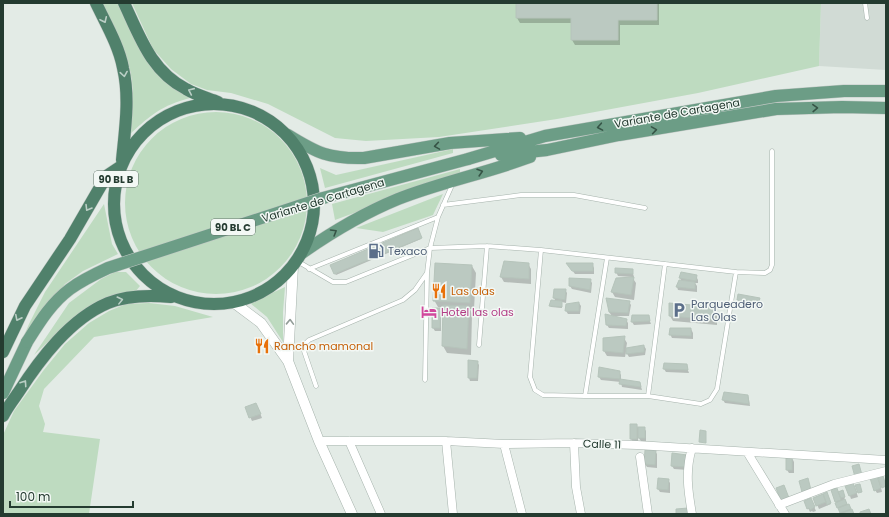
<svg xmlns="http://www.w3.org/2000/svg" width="889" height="517" font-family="Poppins,sans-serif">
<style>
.built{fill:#d1dbd5}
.green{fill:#bedbc0}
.shadow{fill:#0003}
.building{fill:#bbc9c1;stroke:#b6c4bb}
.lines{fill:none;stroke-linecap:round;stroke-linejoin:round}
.service-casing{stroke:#a6b3ac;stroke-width:5}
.minor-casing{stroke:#a6b3ac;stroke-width:9}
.tertiary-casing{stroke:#a6b3ac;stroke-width:11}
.primary-casing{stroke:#c2c8c5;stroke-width:13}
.trunk-casing{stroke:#c2c8c5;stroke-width:13}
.service{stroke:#fff;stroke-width:4}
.minor{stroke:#fff;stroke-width:8}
.tertiary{stroke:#fff;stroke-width:10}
.primary{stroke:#6c9d86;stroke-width:12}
.trunk{stroke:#50816b;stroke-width:12}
.primary-bridge-casing{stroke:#c2c8c5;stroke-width:13;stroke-linecap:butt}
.primary-bridge{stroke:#6c9d86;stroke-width:12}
.oneway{stroke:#bacec5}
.oneway2{stroke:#365446}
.oneway3{stroke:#929d98}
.labels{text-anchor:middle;stroke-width:3;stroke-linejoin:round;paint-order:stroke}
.shield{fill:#f3f8f5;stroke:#62746b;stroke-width:1}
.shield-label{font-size:10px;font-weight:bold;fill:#243b30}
.street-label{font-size:11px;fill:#243b30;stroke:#f3f8f5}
.service-label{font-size:11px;fill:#4e5e75;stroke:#f3f8f5;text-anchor:start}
.food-label{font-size:11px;fill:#c56008;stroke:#f3f8f5;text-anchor:start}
.hotel-label{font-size:11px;fill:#b23c85;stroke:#f3f8f5;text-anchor:start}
</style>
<rect width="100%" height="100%" fill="#e3ebe6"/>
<!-- built -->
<path class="built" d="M821,3h65v67l-67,-4z"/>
<!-- green -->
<path class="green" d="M102,3h18l38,71 15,14 17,10c-29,8 -38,16 -60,36 2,-17 4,-35 2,-53 -3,-27 -19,-53 -30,-78z
M132,3h689l-2,63 -121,27 -141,26 -118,18 -73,4 -31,-3 -67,-34 -37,-11 -24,-3 -16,-6 -20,-15 -18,-20z
M125 203a91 91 0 1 1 182 0a91 91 0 1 1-182 0Z
M453,149v4l-128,35 -5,-20 16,7z
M460,169v5l-125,46 -3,-16z
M443,194l-10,21 -50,17 -27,-4z
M104,204l8,40 6,10 -35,17 -18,13 -10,15 -50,80 24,-55 16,-32z
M115,272h11l14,14 -5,6 -33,7 -30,20 -38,36 35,-52 32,-24z
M285,287l-2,25v30l-16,-25 -17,-14z
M149,303l26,3 38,11 -119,20 -50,52 -5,17 6,18 -2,8 57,7 -11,75h-86v-79l11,-24 29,-40 22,-27 24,-21 20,-12 17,-7z"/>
<!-- shadow -->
<path class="shadow" d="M517,3h142v22h-39v20h-45l-3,-5v-17h-52l-3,-5z
M417,230l4,9 -85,36 -1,-1z
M528,264l3,5v15l-27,-2 -3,-5z
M592,264l2,4v6h-19l-6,-8z
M472,266l4,7 -2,36h-4l2,5 -1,41 -24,-2 -4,-7 1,-38 -6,-1 -4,-7z
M632,270l2,7h-2l4,6 -2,17 -19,-3 -3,-5 4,-13 16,-1v-1l-14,-1 -2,-4z
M696,276l2,4v3h-3l2,3v6l-19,-2 -1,-3 5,-5 -2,-4z
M590,280l2,3 -1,10 -19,-4 -2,-3z
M554,290h11l2,3 -1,10 -4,-1v6l-11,-1 -1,-1 6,-4 -2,-4z
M759,299l2,3 -1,6 -20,-5 -2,-3z
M629,302l2,3 -2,11h-17l-3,-4z
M579,303l2,3 -1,8h-12l-2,-3z
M714,308l3,5v12l-44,-4 -3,-5z
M433,309h6l2,3v19h-6l-2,-3z
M633,316h15l3,8 -17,1 -2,-3z
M626,320l2,3v6l-19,-1 -2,-3z
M691,329l2,4v6l-21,-1 -2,-4z
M624,338l3,5 -1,6 18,-3 2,3 -1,6 -16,2 -3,-5 -1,5 -18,-1 -3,-5z
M477,362l2,3 -1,16h-8l-1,-3z
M686,365l3,8 -23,-1 -2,-3z
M619,372l2,3v5l19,3 2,7 -20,-3 -1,-5 -20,-2 -2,-3z
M748,396l1,4 1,6 -25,-3 -2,-3z
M246,408h12l4,10 -10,3z
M637,425l1,3h6l2,3v10h-5l-3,-4v5h-5l-2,-3z
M655,451l2,3v14l-10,-1 -2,-3z
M687,456l1,14 -14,-1 -2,-3z
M792,458l2,4v11h-5l-2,-3z
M877,477l3,6 2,9 -5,1 -2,-3z
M668,480l2,3v10l-10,-1 -2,-3z
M855,488l3,9 -7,2 -1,-3z
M842,491l3,7 -1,1 9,15h-12v-1l-5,-12 2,-8z
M826,493l5,11 -12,5 -5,-11z
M812,502l4,9 -3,1 -1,-1 -2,1 -2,-4z"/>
<!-- building -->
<path class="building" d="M516,3h141v17h-39v20h-47v-22h-55z
M418,228l4,10 -88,36 -4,-9z
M504,261l25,2v16l-29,-2z
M435,263l37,2 -2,38 -37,-2z
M566,263h27v8h-21z
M615,268l18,1v5l-18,-1z
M681,272l16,3 -1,6 -17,-3z
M634,277l-3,18 -20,-3 5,-14z
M569,278l22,1 -1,11 -21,-4z
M679,280l16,2v7l-19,-2z
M554,289h12l-1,11 -12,-2z
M738,294l22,4 -2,7 -21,-5z
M606,298l24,3 -2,12 -19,-1z
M551,300l11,1v6l-13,-1z
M579,302v9h-14l1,-7z
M669,303l45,4 1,13 -46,-4z
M443,305l26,1 -2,43 -25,-3z
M432,308h8v20h-8z
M605,314l22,5 -1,7 -20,-1z
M632,315h17l1,6 -19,1z
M670,328h21v8l-22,-1z
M625,336l-2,17 -20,-2v-13z
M644,345v7l-18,2v-6z
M468,360l10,1 -1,17h-9z
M664,363l23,1 1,6 -25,-1z
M599,367l21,4v8l-22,-2z
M620,379l20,3 1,5 -22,-3z
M724,392l24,3 1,9 -27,-4z
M256,403l5,11 -12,4 -4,-11z
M630,424h7v15h-7z
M638,427h7v11h-7z
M700,430l6,1v12l-7,-1z
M645,450h11l-1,15 -11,-1z
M672,453l15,2 -1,12 -15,-1z
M786,457h6v13h-6z
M859,464l3,11 -7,2 -3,-11z
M877,476l4,12 -7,3 -4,-13z
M883,476l3,10 -4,2 -4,-11z
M658,478l11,1 -1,11 -11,-1z
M808,478l3,12 -9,2 -3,-11z
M853,483l4,10 -8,3 -4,-10z
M860,484l2,8 -4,1 -3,-8z
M784,485l5,13 -8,3 -5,-13z
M837,488l4,12 -6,2 -4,-12z
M843,490l2,7 -4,1 -3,-6z
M827,492l4,11 -4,2 -4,-11z
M823,494l3,8 -10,4 -3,-8z
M811,498l4,9 -5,3 -1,-2 -2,1 -3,-8z
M845,499l2,5 -10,4 -2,-5z
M849,504l2,5 -11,4 -2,-5z
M688,508l1,6h-13v-5z
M852,509l2,5h-13z
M869,509l2,5h-11v-2z"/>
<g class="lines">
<defs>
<path id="service" d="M865,3l2,15
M443,205l78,-10h53l71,13
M541,250l-11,127 5,13 8,5 42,1 22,-138
M297,261l36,21h13l84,-34 57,-2 54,4 195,22 29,1 5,-3 2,-5v-114
M309,269l129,-52
M479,345l8,-99
M425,380l2,-107
M316,386l-12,-35 1,-7 4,-4 94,-40 12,-10 12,-17 3,-25 8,-31 15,-34
M585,396h63l53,8 9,-4 7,-11 19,-117
M648,396l17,-132"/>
<path id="minor" d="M319,441h127l58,3 70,-1 63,2 249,15
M349,441l32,73
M446,441l7,73
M574,443l2,44 5,27
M504,444l18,70
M692,448c-7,23 -4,43 0,66
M747,452l38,62
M640,457l8,57
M779,505l55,-21 52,-13"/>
<path id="tertiary" d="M233,302l28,21 27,38 31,80 33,73
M288,361l5,-95"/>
<path id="primary" d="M288,135c29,18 41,24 76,23l86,-15 70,-5
M501,155l46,-5 72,-15 157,-26 66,-2 44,1
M468,159l77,-23 231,-40 68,-5h42
M302,253c30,-21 62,-40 96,-54 43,-17 89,-26 132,-42
M3,393l24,-51"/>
<path id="trunk" d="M96,3c10,21 23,43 27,65 7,30 2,61 -1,92
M124,3c16,34 27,68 62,86 10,6 22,9 32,13
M114 204a100 100 0 1 1 200 0a100 100 0 1 1-200 0Z
M3,352l22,-46 45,-67 33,-57 5,-7 12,-8
M3,416c4,-8 10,-16 15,-23 22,-34 52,-74 90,-90 20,-8 42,-8 63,-6"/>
</defs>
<!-- service casing -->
<use href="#service" class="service-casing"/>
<!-- minor casing -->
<use href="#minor" class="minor-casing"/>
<!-- tertiary casing -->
<use href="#tertiary" class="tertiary-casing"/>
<!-- primary casing -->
<use href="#primary" class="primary-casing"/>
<!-- trunk casing -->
<use href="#trunk" class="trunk-casing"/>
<!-- service -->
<use href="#service" class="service"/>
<!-- minor -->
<use href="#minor" class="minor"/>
<!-- tertiary -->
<use href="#tertiary" class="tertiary"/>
<!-- primary -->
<use href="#primary" class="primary"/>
<!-- trunk -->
<use href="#trunk" class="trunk"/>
<defs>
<path id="primary-bridge" d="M27,342c12,-19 24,-39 43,-53 12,-9 25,-15 38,-21l215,-70 145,-39"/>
</defs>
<!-- primary-bridge casing -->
<use href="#primary-bridge" class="primary-bridge-casing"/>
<!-- primary-bridge -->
<use href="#primary-bridge" class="primary-bridge"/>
</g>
<!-- one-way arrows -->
<defs><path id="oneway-chevron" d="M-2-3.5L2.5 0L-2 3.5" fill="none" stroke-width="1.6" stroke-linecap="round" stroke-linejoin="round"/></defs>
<g class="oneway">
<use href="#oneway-chevron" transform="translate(104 20) rotate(65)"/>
<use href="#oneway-chevron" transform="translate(124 74) rotate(81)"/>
<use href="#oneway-chevron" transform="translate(191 91) rotate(-156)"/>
<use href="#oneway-chevron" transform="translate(88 208) rotate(121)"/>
<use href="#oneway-chevron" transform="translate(120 300) rotate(-14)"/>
<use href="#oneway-chevron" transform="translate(18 318) rotate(117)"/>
<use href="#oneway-chevron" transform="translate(24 383) rotate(-56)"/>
</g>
<g class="oneway2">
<use href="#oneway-chevron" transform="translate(815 108) rotate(-2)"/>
<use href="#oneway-chevron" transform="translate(600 127) rotate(170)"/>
<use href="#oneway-chevron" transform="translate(654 130) rotate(-9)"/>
<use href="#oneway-chevron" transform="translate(437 146) rotate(171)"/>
<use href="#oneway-chevron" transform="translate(480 172) rotate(-17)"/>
<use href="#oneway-chevron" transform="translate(334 232) rotate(-31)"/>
</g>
<use class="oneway3" href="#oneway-chevron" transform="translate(290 322) rotate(-88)"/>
<!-- icons -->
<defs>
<symbol id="fuel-bare" viewBox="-9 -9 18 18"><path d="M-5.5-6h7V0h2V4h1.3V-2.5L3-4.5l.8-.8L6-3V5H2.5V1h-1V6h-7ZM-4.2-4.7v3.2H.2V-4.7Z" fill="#5c6f8a" stroke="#f3f8f5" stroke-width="2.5" paint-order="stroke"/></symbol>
<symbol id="restaurant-bare" viewBox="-9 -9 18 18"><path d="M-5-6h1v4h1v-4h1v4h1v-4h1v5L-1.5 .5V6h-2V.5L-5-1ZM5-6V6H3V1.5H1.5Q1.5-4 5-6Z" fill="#e8710a" stroke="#f3f8f5" stroke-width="2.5" paint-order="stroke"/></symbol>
<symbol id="parking-bare" viewBox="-9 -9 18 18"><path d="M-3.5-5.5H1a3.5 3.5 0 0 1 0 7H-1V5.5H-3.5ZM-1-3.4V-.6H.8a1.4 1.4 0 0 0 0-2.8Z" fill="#5c6f8a" stroke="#f3f8f5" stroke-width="2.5" paint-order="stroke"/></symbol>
<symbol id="hotel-bare" viewBox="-9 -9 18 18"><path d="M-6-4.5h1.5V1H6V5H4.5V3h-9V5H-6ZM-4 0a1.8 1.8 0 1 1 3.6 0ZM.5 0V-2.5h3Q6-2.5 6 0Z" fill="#d1479c" stroke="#f3f8f5" stroke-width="2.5" paint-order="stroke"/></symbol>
</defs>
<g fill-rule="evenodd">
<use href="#fuel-bare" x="365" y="240" width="22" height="22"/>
<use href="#restaurant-bare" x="428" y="280" width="22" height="22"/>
<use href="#parking-bare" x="668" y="299" width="22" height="22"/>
<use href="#hotel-bare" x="418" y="301" width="22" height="22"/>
<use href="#restaurant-bare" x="251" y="335" width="22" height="22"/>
</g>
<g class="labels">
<!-- shield labels -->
<g class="shield">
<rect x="94" y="171" width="44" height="16" rx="3"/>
<rect x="211" y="219" width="44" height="16" rx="3"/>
</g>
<g class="shield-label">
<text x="116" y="183">90 BL B</text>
<text x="233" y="231">90 BL C</text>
</g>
<!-- street labels -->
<g class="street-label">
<text transform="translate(677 113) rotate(-10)" y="4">Variante de Cartagena</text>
<text transform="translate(323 200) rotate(-17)" y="4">Variante de Cartagena</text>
<text transform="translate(602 444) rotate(2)" y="4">Calle 11</text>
</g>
<!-- service labels -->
<g class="service-label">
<text x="388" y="255">Texaco</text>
<text x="691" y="308">Parqueadero<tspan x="691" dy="13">Las Olas</tspan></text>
</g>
<!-- food labels -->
<g class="food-label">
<text x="451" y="295">Las olas</text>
<text x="274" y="350">Rancho mamonal</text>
</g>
<!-- hotel labels -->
<g class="hotel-label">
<text x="441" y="316">Hotel las olas</text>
</g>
</g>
<!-- border -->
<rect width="889" height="517" fill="none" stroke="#243b30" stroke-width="8"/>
<!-- scale -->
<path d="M10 501v6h123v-6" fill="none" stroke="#243b30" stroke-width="2"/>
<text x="16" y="501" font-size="12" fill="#243b30" stroke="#f3f8f5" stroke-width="3" paint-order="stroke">100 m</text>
</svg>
